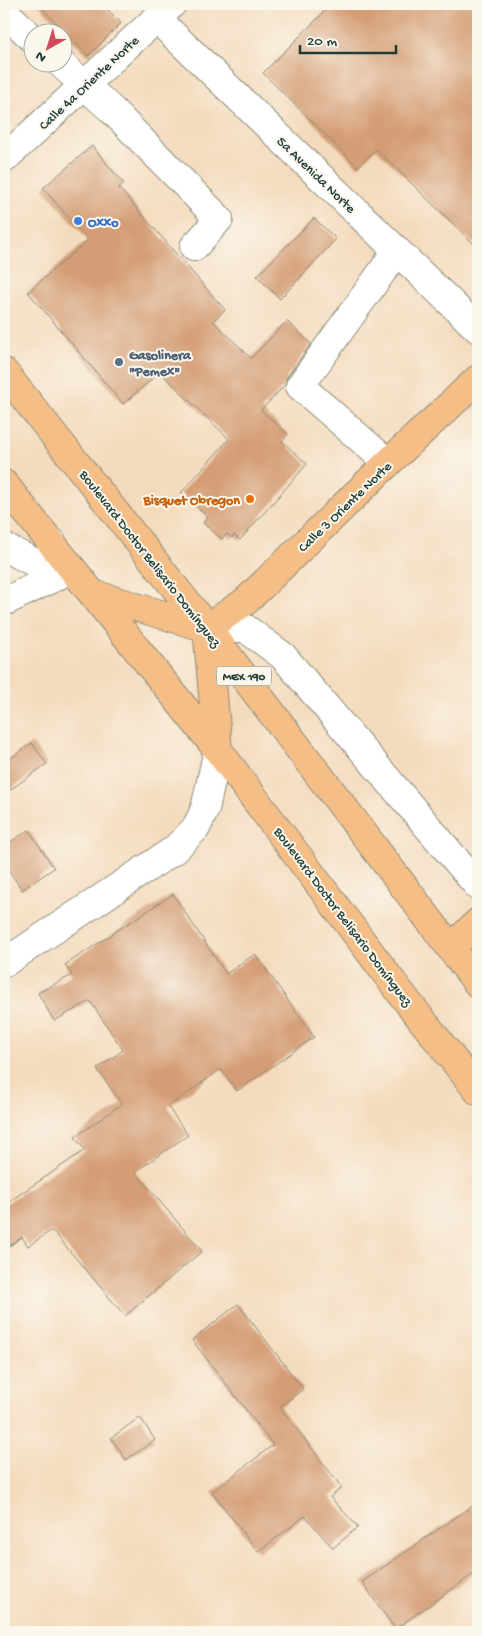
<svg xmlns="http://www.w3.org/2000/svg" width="482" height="1636" font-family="'Gochi Hand',sans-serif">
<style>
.building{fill:#d49d74}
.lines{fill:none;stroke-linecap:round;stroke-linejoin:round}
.minor-casing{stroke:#8a8c79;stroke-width:30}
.major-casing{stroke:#8a8c79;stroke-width:30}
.minor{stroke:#fff;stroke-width:28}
.major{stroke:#f6be87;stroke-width:28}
.shop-dot{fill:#3f7fe0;stroke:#fbf7ec;stroke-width:2}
.service-dot{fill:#5c6f8a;stroke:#fbf7ec;stroke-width:2}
.food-dot{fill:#e8710a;stroke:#fbf7ec;stroke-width:2}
.labels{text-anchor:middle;stroke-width:4;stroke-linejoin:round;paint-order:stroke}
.shield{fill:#fbf7ec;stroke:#61756b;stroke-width:1}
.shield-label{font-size:12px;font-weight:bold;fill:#1f3d34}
.street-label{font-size:14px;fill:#1f3d34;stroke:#fbf7ec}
.shop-label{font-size:14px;font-weight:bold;fill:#366cbe;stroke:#fbf7ec;text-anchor:start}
.service-label{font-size:14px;font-weight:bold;fill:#4e5e75;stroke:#fbf7ec;text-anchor:start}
.food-label{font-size:14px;font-weight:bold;fill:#c56008;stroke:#fbf7ec;text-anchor:end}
</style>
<rect width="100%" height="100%" fill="#fbf7ec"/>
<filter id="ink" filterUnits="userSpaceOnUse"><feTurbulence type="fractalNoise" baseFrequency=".02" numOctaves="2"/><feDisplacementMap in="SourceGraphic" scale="10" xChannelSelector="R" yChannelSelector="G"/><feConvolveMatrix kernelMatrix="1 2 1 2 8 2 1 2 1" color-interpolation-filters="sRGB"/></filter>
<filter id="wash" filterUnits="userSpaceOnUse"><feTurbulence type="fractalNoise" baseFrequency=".0096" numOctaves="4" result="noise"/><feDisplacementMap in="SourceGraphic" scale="20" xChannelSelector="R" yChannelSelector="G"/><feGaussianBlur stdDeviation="1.12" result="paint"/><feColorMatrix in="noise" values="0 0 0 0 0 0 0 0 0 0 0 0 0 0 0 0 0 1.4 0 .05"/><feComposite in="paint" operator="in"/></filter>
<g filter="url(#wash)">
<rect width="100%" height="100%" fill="#f4dbbe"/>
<g id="blocks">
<!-- building -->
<path class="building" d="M38,4h64l19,19 -33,33z
M332,4h146v244l-102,-99 -18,18 -95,-94z
M92,146l32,38 -5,4 106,122 -12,11 38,37 36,-37 24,23 -24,33 -2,8 -24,25 27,24 -6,7 25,23 -67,76 -6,-5 -2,3 -5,-4 -5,5 -19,-16 5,-6 -27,-24 48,-54 -69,-67 -37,32 -95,-112 60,-52 -45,-52z
M314,218l22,21 -56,60 -23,-23z
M32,743l15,21 -43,30v-31z
M29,830l25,38 -32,22 -18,-27v-17z
M173,894l53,80 29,-20 59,83 -77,54 -16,-22 -53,38 20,28 -53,37 67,79 -77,65 -73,-86 -24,16 -6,-9 -18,13v-45l81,-55 -10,-13 47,-33 -25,-35 26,-19 -33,-49 -36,20 -16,-28 34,-18 -7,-10z
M238,1304l65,85 -23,18 62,81 -12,9 28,30 -25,21 -28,-32 -47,36 -46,-60 61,-47 -81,-105z
M140,1417l15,23 -29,20 -15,-22z
M478,1502v69l-83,58 -33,-47z"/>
</g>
</g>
<g filter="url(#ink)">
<use href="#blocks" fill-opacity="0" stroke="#8a8c79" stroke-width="1"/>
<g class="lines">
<defs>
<path id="minor" d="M4,11l28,27
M157,19l321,310
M59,62l53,48 107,109 -25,28
M4,159l168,-155
M388,463l-88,-77 97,-135
M4,547l55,28
M4,602l55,-27 -7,-33
M207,628h38l38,28 195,230
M4,963l170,-113 22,-22 9,-19 13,-59"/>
<path id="major" d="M4,372l203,256 271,356
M4,484l214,266 185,246 75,95
M93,594l114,34
M207,628l39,-27 142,-138 90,-84
M207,628l11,122
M451,948l27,-26"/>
</defs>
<!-- minor casing -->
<use href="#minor" class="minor-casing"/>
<!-- major casing -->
<use href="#major" class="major-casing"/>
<!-- minor -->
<use href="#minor" class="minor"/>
<!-- major -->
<use href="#major" class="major"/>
</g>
</g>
<!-- markers -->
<circle class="shop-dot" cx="78" cy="221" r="5"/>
<circle class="service-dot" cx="119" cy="362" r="5"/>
<circle class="food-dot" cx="250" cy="499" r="5"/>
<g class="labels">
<!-- shield labels -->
<rect class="shield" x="216.5" y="666.5" width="55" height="19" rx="4"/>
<g class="shield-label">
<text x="244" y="680">MEX 190</text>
</g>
<!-- street labels -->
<g class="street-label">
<text transform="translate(88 82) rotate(-43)" y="5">Calle 4a Oriente Norte</text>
<text transform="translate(317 174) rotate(44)" y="5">5a Avenida Norte</text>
<text transform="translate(344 506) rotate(-44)" y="5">Calle 3 Oriente Norte</text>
<text transform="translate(151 558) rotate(52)" y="5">Boulevard Doctor Belisario Domínguez</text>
<text transform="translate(344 916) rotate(53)" y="5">Boulevard Doctor Belisario Domínguez</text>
</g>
<!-- shop labels -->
<g class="shop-label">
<text x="88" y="226">Oxxo</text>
</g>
<!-- service labels -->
<g class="service-label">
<text x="129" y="359">Gasolinera<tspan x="129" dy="16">"Pemex"</tspan></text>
</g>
<!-- food labels -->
<g class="food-label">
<text x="240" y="504">Bisquet Obregon</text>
</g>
</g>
<!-- margin -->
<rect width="482" height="1636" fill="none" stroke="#fbf7ec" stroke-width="20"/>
<!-- north arrow -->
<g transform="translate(48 48) rotate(219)"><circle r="24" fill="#fbf7ec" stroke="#a3ada2"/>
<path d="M0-4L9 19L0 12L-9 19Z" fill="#d1495b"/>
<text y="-8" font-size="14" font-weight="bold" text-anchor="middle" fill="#1f3d34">N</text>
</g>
<!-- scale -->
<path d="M300 45v8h96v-8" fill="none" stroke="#1f3d34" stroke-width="2.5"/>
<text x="307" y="45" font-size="15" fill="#1f3d34" stroke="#fbf7ec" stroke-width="4" paint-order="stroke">20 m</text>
</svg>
